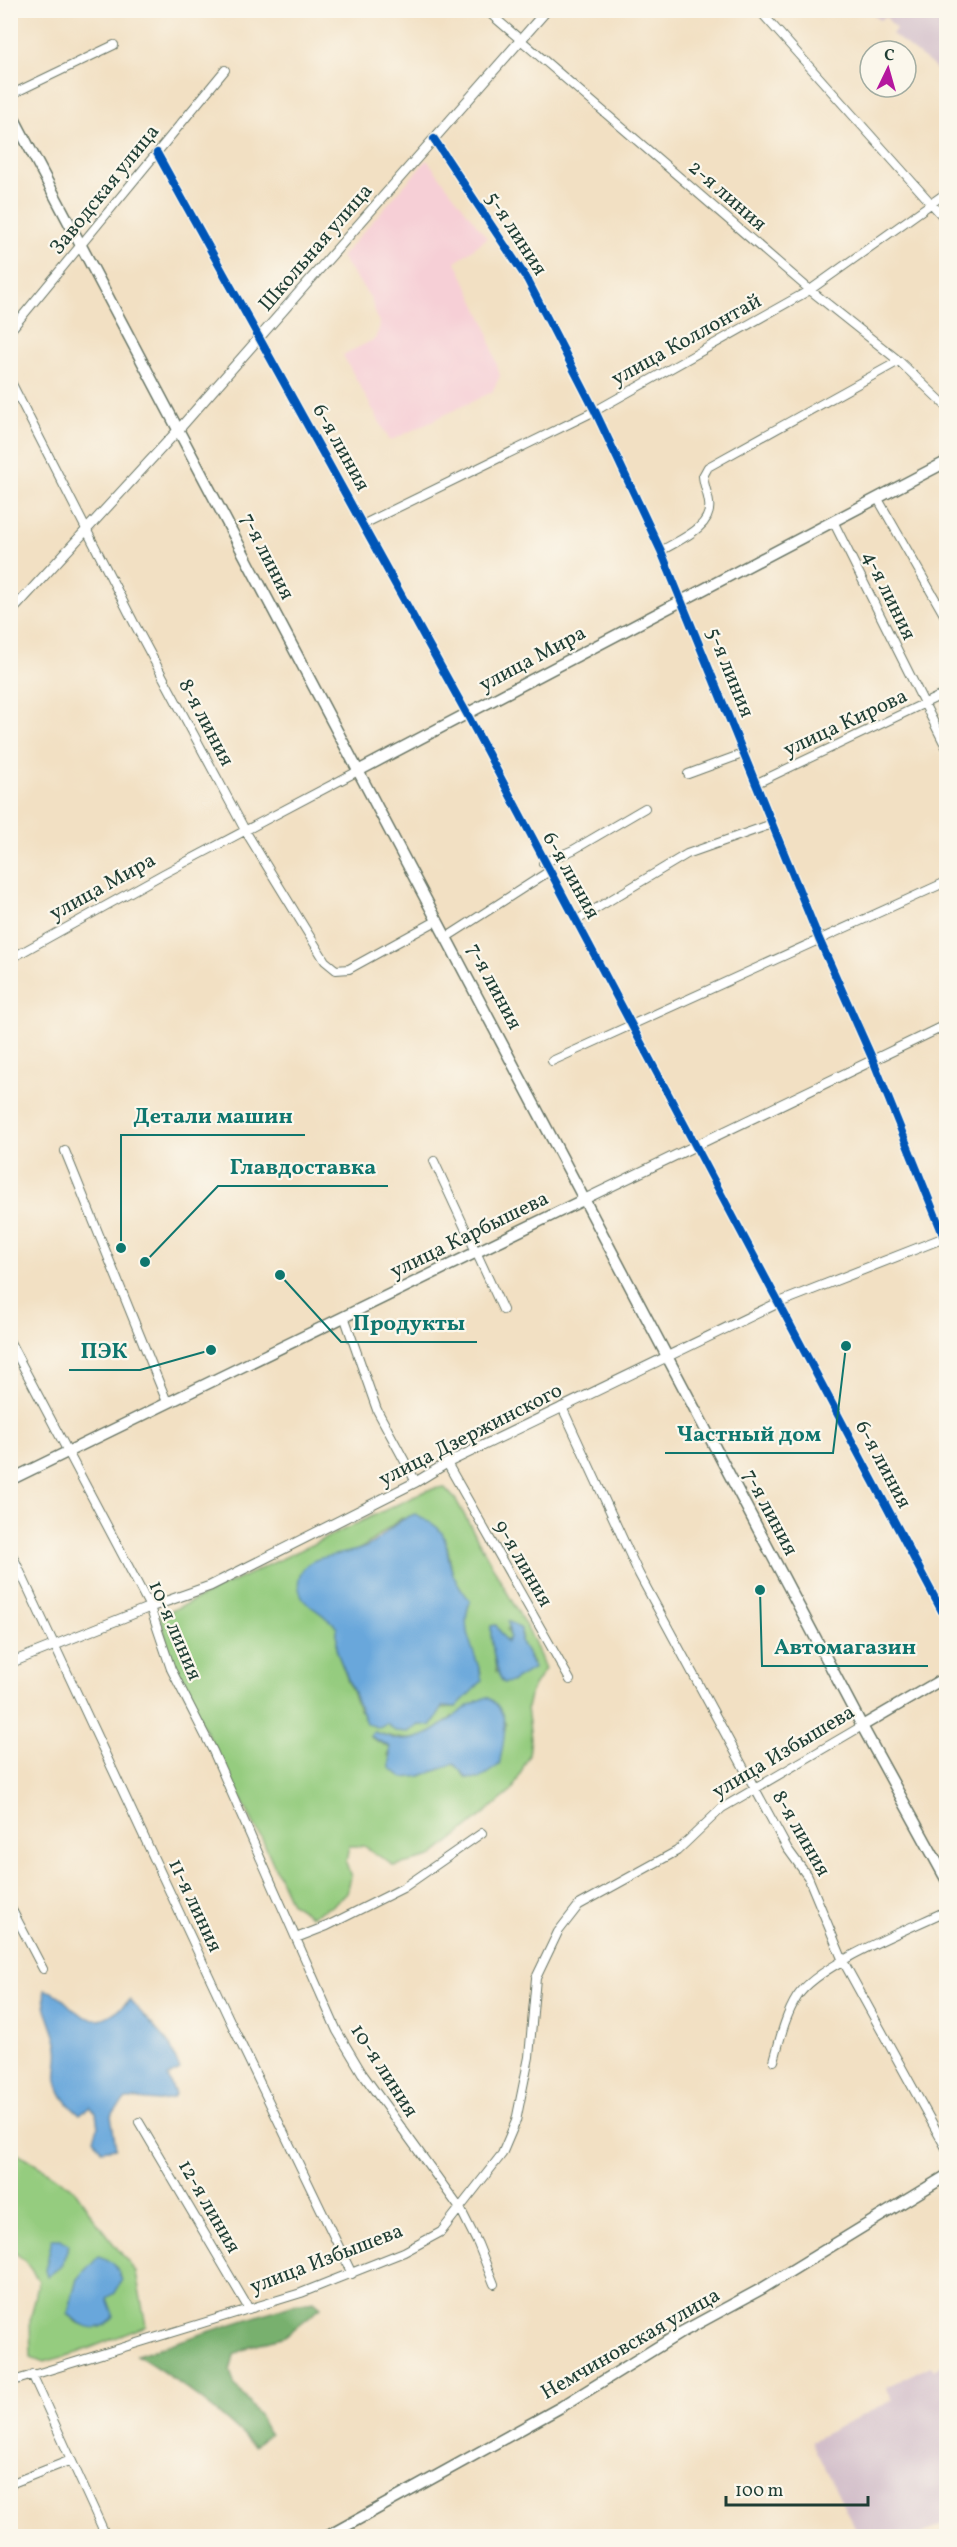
<svg xmlns="http://www.w3.org/2000/svg" width="957" height="2547" font-family="Vollkorn,serif">
<style>
.built{fill:#f6cfd6}
.industrial{fill:#d1bdc9}
.green{fill:#95cc7f;stroke:#5a845a;stroke-width:1.5;fill-rule:evenodd}
.forest{fill:#78b06e;stroke:#4c7651;stroke-width:1.5}
.water{fill:#69a7db;stroke:#447288;stroke-width:1.5}
.lines{fill:none;stroke-linecap:round;stroke-linejoin:round}
.minor-casing{stroke:#697666;stroke-width:10}
.tertiary-casing{stroke:#697666;stroke-width:11}
.secondary-casing{stroke:#697666;stroke-width:13}
.minor{stroke:#fff;stroke-width:8}
.tertiary{stroke:#fff;stroke-width:9}
.secondary{stroke:#fff;stroke-width:10}
.cycleway-casing{stroke:#fbf7ec;stroke-width:11}
.cycleway{stroke:#0057b8;stroke-width:8}
.labels{text-anchor:middle;stroke-width:4.5;stroke-linejoin:round;paint-order:stroke}
.street-label{font-size:21px;fill:#1f3d34;stroke:#fbf7ec}
.leader{fill:none;stroke:#0f766e;stroke-width:2}
.callout-dot{fill:#0f766e;stroke:#fbf7ec;stroke-width:2}
.callout-label{font-size:22px;text-anchor:middle;font-weight:bold;fill:#0f766e;stroke:#fbf7ec;stroke-width:4.5;stroke-linejoin:round;paint-order:stroke}
</style>
<rect width="100%" height="100%" fill="#fbf7ec"/>
<filter id="ink" filterUnits="userSpaceOnUse"><feTurbulence type="fractalNoise" baseFrequency=".0167" numOctaves="2"/><feDisplacementMap in="SourceGraphic" scale="12" xChannelSelector="R" yChannelSelector="G"/><feConvolveMatrix kernelMatrix="1 2 1 2 8 2 1 2 1" color-interpolation-filters="sRGB"/></filter>
<filter id="wash" filterUnits="userSpaceOnUse"><feTurbulence type="fractalNoise" baseFrequency=".008" numOctaves="4" result="noise"/><feDisplacementMap in="SourceGraphic" scale="24" xChannelSelector="R" yChannelSelector="G"/><feGaussianBlur stdDeviation="1.35" result="paint"/><feColorMatrix in="noise" values="0 0 0 0 0 0 0 0 0 0 0 0 0 0 0 0 0 1.4 0 .05"/><feComposite in="paint" operator="in"/></filter>
<g filter="url(#wash)">
<rect width="100%" height="100%" fill="#f2e0c3"/>
<!-- built -->
<path class="built" d="M427,160l60,78 -31,24 29,61 15,53 -8,16 -102,49 -47,-86 32,-16 5,-13 -10,-29 -29,-40z"/>
<!-- industrial -->
<path class="industrial" d="M870,11h76v70l-15,-17 -39,-30 4,-5 -10,-12 -7,3z
M946,2363v159l-27,14h-60l-48,-95 82,-41 -7,-13 45,-22 3,4z"/>
<!-- green -->
<path class="green" d="M444,1487l12,13 78,141 11,28 -14,22 -4,17 4,30 -2,17 -17,36 -81,66 -37,9 -30,-20h-15l-3,16 5,15 -4,15 -13,13 -23,11 -20,-13 -27,-60 -92,-176 -12,-51 268,-126zM402,1518l45,27 6,31 17,26c-10,25 0,48 11,71l-25,34c-21,-1 -21,12 -37,17 -21,7 -43,-5 -60,-14l-22,-58v-25l-6,-7 1,-63c34,-4 44,-22 70,-39zM496,1625l11,18 3,-6 -3,-8 15,5 -1,8 12,21 -37,9c-1,-13 -6,-36 -5,-46zM453,1716l53,7 -7,42 -32,13 -13,-14 -33,12 -33,-20 2,-8 -20,-11 4,-5c38,11 49,11 79,-16z
M10,2148l64,41 24,35 38,48 10,54 -69,27 -33,9 -13,-5 -1,-36 9,-40 -14,-20 -14,-12zM77,2279l30,19 2,10 -23,18 -10,-4 -8,-9z"/>
<!-- forest -->
<path class="forest" d="M314,2301l7,6 -36,29 -35,10 -16,9 -4,16 5,14 24,30 10,19 -15,12c-32,-33 -78,-67 -117,-91l157,-51z"/>
<!-- water -->
<path class="water" d="M415,1514c40,19 26,25 38,60 3,10 12,18 17,28 -12,31 8,50 12,79l-26,26 -12,-1 -13,20 -12,-1 -11,7 -13,-1 -8,-7 -8,4 -13,-5 -29,-71v-25c-11,-14 -35,-20 -38,-39 -2,-9 2,-19 9,-24 14,-10 41,-9 58,-17 19,-9 25,-25 49,-33z
M508,1621l13,8v13l13,26 -23,14 -7,1c-8,-6 -14,-47 -13,-57l5,-1 11,17 3,-5z
M487,1697c26,15 17,43 12,68l-20,14 -12,-1 -13,-14 -33,12 -17,2 -14,-10v-21l-20,-11 4,-4c9,2 22,9 31,8 34,-2 52,-33 82,-43z
M45,1990c14,3 17,9 27,18 24,21 38,9 58,-8l40,45 10,25 -12,7 7,17 -2,4c-17,7 -30,-1 -47,1l-15,16 5,33 -15,2 -7,-12 4,-10 -2,-16 -6,-5 -10,8c-11,-9 -20,-19 -23,-34 -2,-10 3,-22 1,-33 -2,-18 -17,-40 -13,-58z
M52,2239h9l8,6 -8,21 -14,11 -2,-7z
M98,2256c15,4 20,11 24,25l-7,12 -8,5 7,19c-13,18 -33,11 -46,-4l9,-34z"/>
</g>
<g filter="url(#ink)">
<g class="lines">
<defs>
<path id="minor" d="M486,10l324,280 89,71 47,45
M759,10l187,210
M10,95l104,-50
M434,139l93,140 68,132 66,140 158,388 54,121 73,182
M157,153l310,561 479,905
M10,331l215,-261
M10,380l124,243 112,209 79,129 11,9 13,-1 89,-49
M878,499l68,119
M834,523l112,224
M364,524l231,-113 215,-121 136,-97
M661,551c17,-11 52,-23 48,-48 -1,-9 -5,-17 -6,-27l5,-9 191,-106
M688,774l57,-21
M757,783l189,-90
M543,863l30,-13 72,-42
M577,920l110,-66 85,-30
M447,937l101,-65
M10,959l153,-85 195,-103
M552,1061l394,-179
M65,1151l102,251
M434,1161l69,149
M344,1316l33,94 39,72
M10,1342l140,265 21,62 42,82 124,280 25,42 99,137 17,34 16,40
M562,1407l77,167 148,274 21,29 35,84 103,187
M447,1463l123,217
M10,1550l221,473 121,251
M10,1906l33,63
M296,1938l31,-12 76,-38 79,-55
M774,2061c6,-22 11,-45 23,-64 21,-33 112,-68 149,-86
M139,2122l110,187
M32,2374l74,162
M10,2382l291,-89 103,-41 37,-20 61,-78 14,-33 13,-64 7,-79 22,-46 21,-27 98,-54 45,-43 140,-82
M10,2484l61,-24"/>
<path id="tertiary" d="M10,613l170,-185 367,-418
M585,1199l361,-174
M10,1663l140,-56 60,-21 206,-104 31,-19 331,-160 168,-66"/>
<path id="secondary" d="M10,111l852,1615 84,153
M358,771l588,-309
M10,1480l575,-281
M862,1726l84,-49
M328,2536l233,-129 121,-75 81,-44 183,-112"/>
</defs>
<!-- minor casing -->
<use href="#minor" class="minor-casing"/>
<!-- tertiary casing -->
<use href="#tertiary" class="tertiary-casing"/>
<!-- secondary casing -->
<use href="#secondary" class="secondary-casing"/>
<!-- minor -->
<use href="#minor" class="minor"/>
<!-- tertiary -->
<use href="#tertiary" class="tertiary"/>
<!-- secondary -->
<use href="#secondary" class="secondary"/>
<defs>
<path id="cycleway" d="M434,139l93,140 68,132 66,140 158,388 54,121 73,182
M157,153l310,561 479,905"/>
</defs>
<!-- cycleway casing -->
<use href="#cycleway" class="cycleway-casing"/>
<!-- cycleway -->
<use href="#cycleway" class="cycleway"/>
</g>
</g>
<g class="labels">
<!-- street labels -->
<g class="street-label">
<text transform="translate(104 189) rotate(-51)" y="7">Заводская улица</text>
<text transform="translate(728 195) rotate(41)" y="7">2-я линия</text>
<text transform="translate(517 233) rotate(57)" y="7">5-я линия</text>
<text transform="translate(315 247) rotate(-49)" y="7">Школьная улица</text>
<text transform="translate(686 339) rotate(-29)" y="7">улица Коллонтай</text>
<text transform="translate(342 447) rotate(61)" y="7">6-я линия</text>
<text transform="translate(268 556) rotate(63)" y="7">7-я линия</text>
<text transform="translate(890 595) rotate(64)" y="7">4-я линия</text>
<text transform="translate(532 658) rotate(-28)" y="7">улица Мира</text>
<text transform="translate(731 672) rotate(68)" y="7">5-я линия</text>
<text transform="translate(207 722) rotate(62)" y="7">8-я линия</text>
<text transform="translate(845 722) rotate(-25)" y="7">улица Кирова</text>
<text transform="translate(572 875) rotate(61)" y="7">6-я линия</text>
<text transform="translate(102 886) rotate(-29)" y="7">улица Мира</text>
<text transform="translate(495 986) rotate(62)" y="7">7-я линия</text>
<text transform="translate(469 1234) rotate(-26)" y="7">улица Карбышева</text>
<text transform="translate(470 1434) rotate(-27)" y="7">улица Дзержинского</text>
<text transform="translate(884 1464) rotate(62)" y="7">6-я линия</text>
<text transform="translate(771 1512) rotate(62)" y="7">7-я линия</text>
<text transform="translate(524 1563) rotate(60)" y="7">9-я линия</text>
<text transform="translate(176 1630) rotate(67)" y="7">10-я линия</text>
<text transform="translate(783 1751) rotate(-31)" y="7">улица Избышева</text>
<text transform="translate(802 1833) rotate(60)" y="7">8-я линия</text>
<text transform="translate(196 1905) rotate(65)" y="7">11-я линия</text>
<text transform="translate(385 2070) rotate(57)" y="7">10-я линия</text>
<text transform="translate(210 2206) rotate(60)" y="7">12-я линия</text>
<text transform="translate(326 2258) rotate(-21)" y="7">улица Избышева</text>
<text transform="translate(630 2343) rotate(-30)" y="7">Немчиновская улица</text>
</g>
</g>
<!-- callouts -->
<path class="leader" d="M121 1248L121 1135H305M145 1262L218 1186H388M280 1275L341 1342H477M211 1350L140 1370H69M846 1346L833 1453H665M760 1590L762 1666H928"/>
<g class="callout-dot">
<circle cx="121" cy="1248" r="6"/>
<circle cx="145" cy="1262" r="6"/>
<circle cx="280" cy="1275" r="6"/>
<circle cx="211" cy="1350" r="6"/>
<circle cx="846" cy="1346" r="6"/>
<circle cx="760" cy="1590" r="6"/>
</g>
<g class="callout-label">
<text x="213" y="1123">Детали машин</text>
<text x="303" y="1174">Главдоставка</text>
<text x="409" y="1330">Продукты</text>
<text x="104" y="1358">ПЭК</text>
<text x="749" y="1441">Частный дом</text>
<text x="845" y="1654">Автомагазин</text>
</g>
<!-- margin -->
<rect width="957" height="2547" fill="none" stroke="#fbf7ec" stroke-width="36"/>
<!-- north arrow -->
<g transform="translate(888 69) rotate(5)"><circle r="28" fill="#fbf7ec" stroke="#a3ada2" stroke-width="1.5"/>
<path d="M0-4.5L10 22L0 15L-10 22Z" fill="#b5179e"/>
<text y="-9" font-size="16" font-weight="bold" text-anchor="middle" fill="#1f3d34">С</text>
</g>
<!-- scale -->
<path d="M726 2496v9h142v-9" fill="none" stroke="#1f3d34" stroke-width="3"/>
<text x="735" y="2496" font-size="18" fill="#1f3d34" stroke="#fbf7ec" stroke-width="4.5" paint-order="stroke">100 m</text>
</svg>
